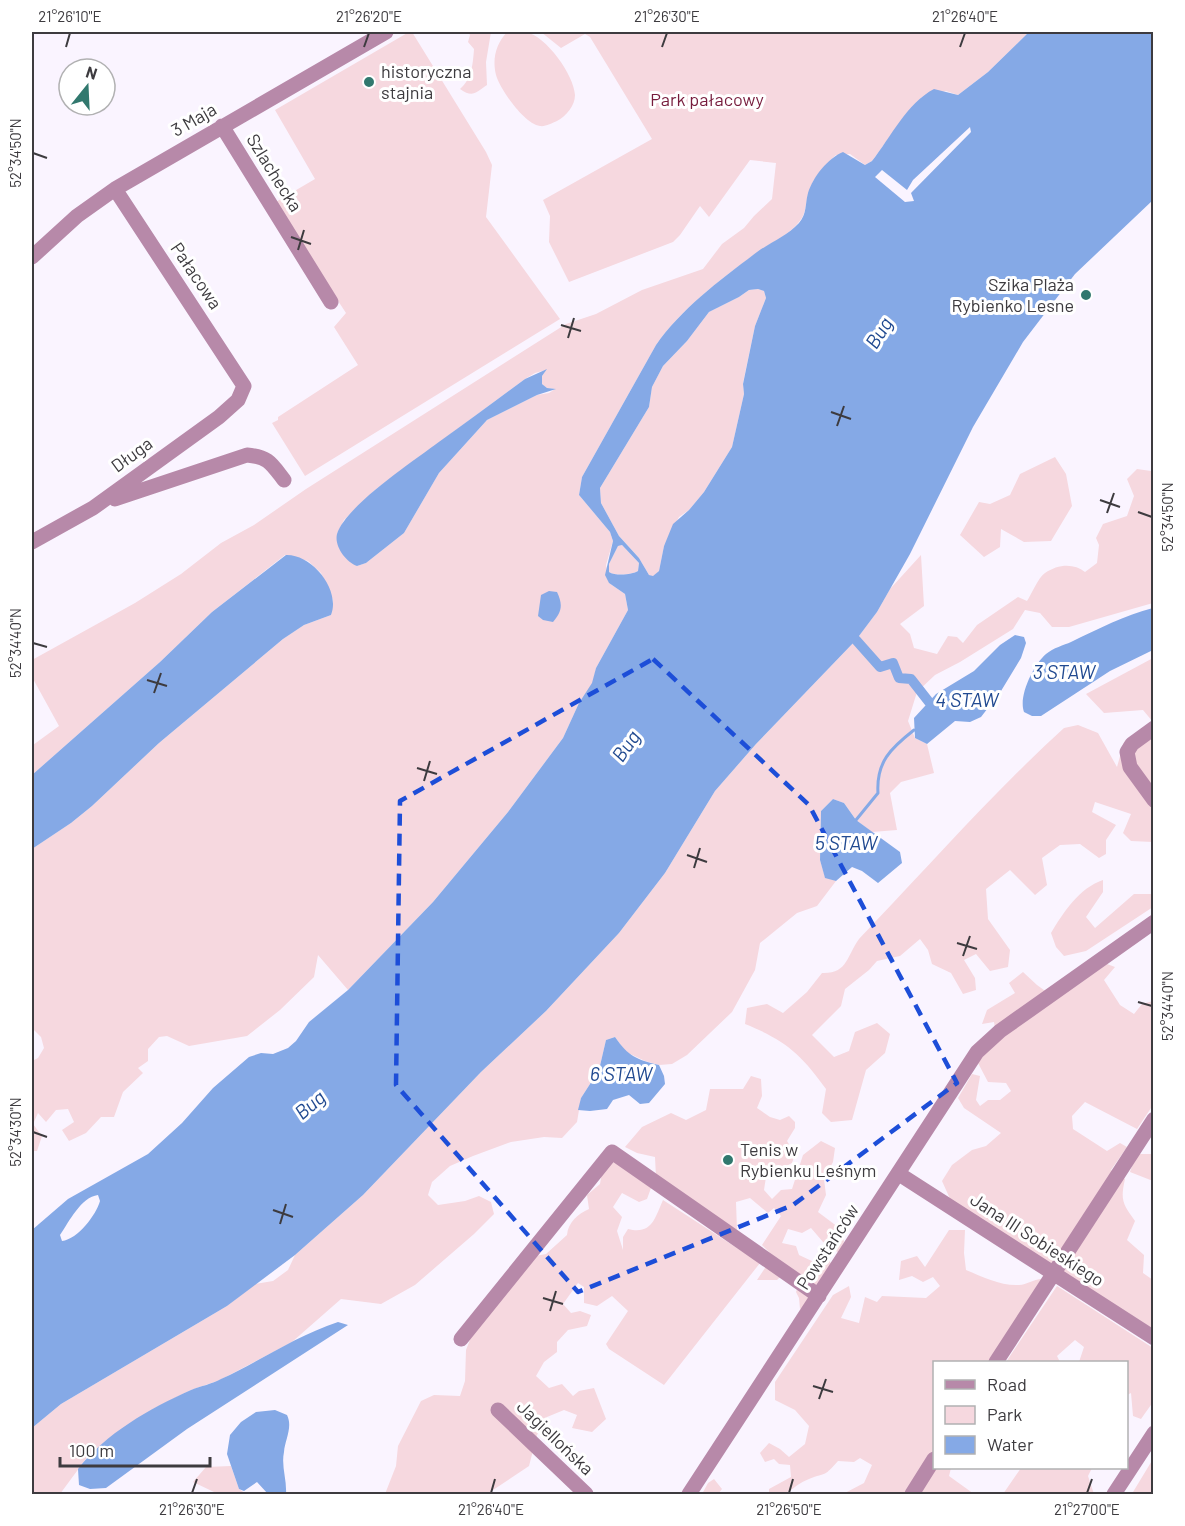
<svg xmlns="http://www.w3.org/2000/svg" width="1185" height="1526" font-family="Barlow,sans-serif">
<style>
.green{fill:#f6d8df;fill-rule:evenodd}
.water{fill:#85a9e6;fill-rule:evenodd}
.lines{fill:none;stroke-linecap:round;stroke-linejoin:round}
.stream{stroke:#85a9e6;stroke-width:3}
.canal{stroke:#85a9e6;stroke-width:10}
.minor{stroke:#b789a9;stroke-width:15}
.marked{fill:none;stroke:#1d4ed8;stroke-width:4.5;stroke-dasharray:12 8;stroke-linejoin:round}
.ticks{fill:none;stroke:#3d3b3f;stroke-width:2}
.poi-dot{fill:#31786e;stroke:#fff;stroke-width:2}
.labels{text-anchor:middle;stroke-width:6;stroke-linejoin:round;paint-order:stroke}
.poi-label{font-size:18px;fill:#3d3b3f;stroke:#fff;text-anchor:start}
.park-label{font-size:18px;fill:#771c3d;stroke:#fff}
.street-label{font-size:18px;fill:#3d3b3f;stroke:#fff}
.water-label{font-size:20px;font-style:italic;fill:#214a91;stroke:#fff}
.neatline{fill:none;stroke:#3d3b3f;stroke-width:2}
.ticks-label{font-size:15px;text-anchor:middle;fill:#3d3b3f}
</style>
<rect width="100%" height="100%" fill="#faf4ff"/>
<!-- green -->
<path class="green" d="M409,32h3l74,120 6,13 -6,52 74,102 -255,157 -33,-53 6,-3v-3l80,-52 -24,-38 12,-14 -72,-110 41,-24 -40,-69z
M468,32h23l-5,30 1,23c-12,8 -14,13 -27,4 12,-10 13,-26 14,-40l-6,-7 2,-7z
M507,32c6,-1 13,-2 19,0 20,4 48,43 49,63 0,11 -9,21 -18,26 -5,2 -12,6 -17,5 -16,-2 -40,-37 -44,-51 -4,-16 0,-31 11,-43z
M541,32h488l-41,40 -30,23 -12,-4 -24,6 -15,16 -35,48 -7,4 -15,-11 -14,1c-11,10 -23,22 -27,37 -4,10 -2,21 -10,30 -10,13 -27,20 -41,30 -37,27 -76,56 -102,93l-74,132 -3,18 31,37 3,9 -7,24 3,18 16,11 3,16 -32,58 -3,15 -14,20 -16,35 -55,74 -75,90 -85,88 -30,-35 -4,22 -34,33 -33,26 -58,10 -22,-10 -8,1 -11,12v12l-10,7 5,5 -20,19 -9,25h-13l-15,16 -17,8 -7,-11 12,-8 -6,-13 -12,1 -10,12 -8,-9 -5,11 9,12 -5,15h-5v-90l6,-3 6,-10 -3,-11 -9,-9v-179l39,-26 21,-17 67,-63 124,-104 21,-14 27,-10 2,-15 -12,-27 -13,-12 -23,-6 -73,57 -52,50 -128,113v-32l1,2 26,-19 -27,-49v-17l103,-57 46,-29 40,-31 33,-18 52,-36 260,-165 30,-10 46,-24 61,-21 19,-25 22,-16 10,-12 18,-17 4,-36 -26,-3 -41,57 -9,-11 -20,29 -7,7 -104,40 -20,-40 1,-26 -7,-16 109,-61 -62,-102 -5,-3 -24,14zM546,370l-4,6v8l5,4 8,1 -6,4 -12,2 -50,25 -48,53 -35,60 -38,30 -9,3 -20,-32 7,-14 31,-30 150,-111 10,-6z
M758,289l6,2 2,7 -11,28 -12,57 1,11 -12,53 -28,45 -15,18 -10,7 -15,29 -5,25 -6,6 -4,-2 -10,-17 -20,-22 -18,-33 -1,-15 49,-81 3,-20 11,-21 24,-25 22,-29 30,-15 10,-7z
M1055,457l11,17 6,32 -21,35 -27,1 -23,-13 -1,18 -16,10 -24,-22 19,-33 11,2 20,-9 10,-21z
M1137,469l14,2 3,9 -1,123 -84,24h-17l-12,-14 -15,-3 -12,19 -53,33 -25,13 -18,17 -9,29 7,17 12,6 7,29 -33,9 -11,11 7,37 -25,2 -16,-12 -12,-17 -11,-4 -12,12 -1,49 5,17 11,4 -19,25 -20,7 -37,30 -5,27 -23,42 -45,43 -15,9 -13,1 -14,-4 -19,-9 -11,-15 -9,3 -7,30 -18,28 -4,24 -15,16 -18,-1 -33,5 -38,14 -23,10 -18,16 -4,13 10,10 27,-4 14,-5 12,6 3,12 -20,20 -59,51 -34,19 -40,-5 -49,43 -72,38 -29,10 -38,19 -33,22 -32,25 -28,38h-28v-66l29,-24 166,-98 28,-22 18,-3 15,-11 7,-15 68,-60 118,-123 65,-61 73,-78 46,-60 50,-82 41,-47 100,-104 21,-28 13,-23 31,-34 3,51 -24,18 10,10 4,14 23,6 11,-18 9,1 6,6 14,-18 41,-28 9,4c5,-8 11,-23 18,-28 13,-9 29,-10 40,-1l12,-9 2,-18 -3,-7 7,-14 24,-8 7,-20 -7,-17z
M622,545l17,18 -1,8c-6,4 -23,5 -29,1v-8l9,-18z
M1153,658v64l-10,-12 -39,3 -18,-19z
M1078,725l20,8 19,34 7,-25 29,-17v117l-22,-1 -8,-8 8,-19 -36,-12 -3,10 24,13 -10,15v14l-7,4 -19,-14 -20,1 -18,13 5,27 -12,10 -25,-25 -24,19 2,30 22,31 -2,17 -18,4 -14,-17 -12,6 11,18 1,12 -13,4 -12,-21 -19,-9 -4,-14 -8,-11 -20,17 -23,5 -8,9 -24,19 -4,17 -29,29 22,22 15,-6 6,-19 22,-9 13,11 -5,19 -19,17 -14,50 -21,2 -9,-9 4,-24c-25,-35 -41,-49 -81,-65l2,-16 20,-4 16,9 24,-21 15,-19c26,1 25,-18 37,-34 5,-6 11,-11 16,-17 62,-65 122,-133 189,-194z
M1103,880v12l-17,25 9,11 39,-34h19v13l-67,44 -22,5 -8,-9 -5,-14c12,-20 28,-45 52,-53z
M1107,964l8,3 -11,13 16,25 14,9 8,-10 11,-3v104l-16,24 -52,-27 -13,14 1,13 34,22 13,-8 7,4 -16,23 14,9c-5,22 -2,25 10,42l-8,19 17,15 -1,18 10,7v49l-202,-128 -9,-20 10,-16 20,-15 14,-4 15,-13 -37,-25 -6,-10 14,-24 8,2 -4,24 4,6 8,-6h12l11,-9 -5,-8 -18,-1 -10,-19 17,-35 -1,-6 -12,2 5,-14 28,-17 -6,-10 14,-11 14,13 18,13z
M751,1076l10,3 1,17 -5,12 13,9 10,3 9,-4 6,6v6l-8,13 8,13 -3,9 -26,14 -2,13 8,9 9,-9 11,-1 11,-34 18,-14 14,7 -2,14 -9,17 2,16 -8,17 24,18 2,12 -5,11 -16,-11 -12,-14 -9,5 -14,-4 -6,14 14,3 3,9 15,7 11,-8 7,11 -25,41 -7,3 -1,-11 -3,-6 6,-16 -14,-7 -11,11h-20l16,-24 -11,-11 19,-29 -7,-8 -6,5 -18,-15 -14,4 1,28 -81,-53 -1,-20 -18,-4 -12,-6 17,-20 29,-14 15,7 20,-10 4,-21h33z
M1153,1152v29l-23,-9 6,-18h15z
M611,1159l40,29 -4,11 -8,3 -17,-9 -9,14 9,10 -5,14 6,19v-13l5,-8c24,6 27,-11 35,-29l97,63 -96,122 -55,-36 -3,-5 22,-33 -16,-15 -15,10 -13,-3v-16l-6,-4 -15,21 8,9 9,-2 11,4 -4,11 -19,4 -11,12v10l-13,10 -8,14 13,12 13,-4 11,12 6,-5 15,-3 12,31 -14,13 -20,-4 5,-13 -13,-5 -17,7 -10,18 -8,31 -42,28h-102l11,-28 2,-20 23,-45 13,-6 26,1 5,-15 1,-31 15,-39 49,-54 16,-3 21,-19c1,-13 11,-21 22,-26l-2,-14 13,-11 2,-12z
M949,1230h16l-1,23 2,17c17,7 35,16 53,15 8,0 14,-6 23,-6l-53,83h-55v106h17l-2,8 25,18h-131l21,-11 8,-18 -12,-7 -6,4 -16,-1c-14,16 -11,11 -29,18 -20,8 -14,16 -40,15v-5l22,-12 -1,-12 -11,-1 -5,-5 -9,3 -5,-9 9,-10 11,6 9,8 16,-13 4,-18 -14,-16 -20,-10v-18l58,-87 16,-9 2,11 -10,21 18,5 6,-26 12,5 5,-6 44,2 14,-12 -7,-9 -10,5 -11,-6 -13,4 2,-19 16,-5 8,11z
M1057,1286l96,62v54l-12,17 -8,-3 -2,-23 -4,2 -1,-33h-47l5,-15 -9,-7 -18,16 3,6h-54z
M1153,1459v35h-19l-1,-2z
M231,1466l8,23 7,5h-32v-2l-21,-10 13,-15z
M1021,1468h71l-4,8 6,18h-91z
M714,1479l8,10 -4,5h-19h3l6,-11z"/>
<!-- water -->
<path class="water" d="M1029,32h124v168l-78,74 -52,68 -50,85 -63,127 -33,58 -21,28 -100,104 -41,47 -50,82 -46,60 -73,78 -65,61 -118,123 -68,60 -68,51 -166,98 -29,24v-198l36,-31 80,-45 34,-31 31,-35 36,-31 12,-4 12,1 15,-6 8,-7 13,-19 39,-32 85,-88 75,-90 55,-74 16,-35 13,-20 4,-15 32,-58 -3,-16 -16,-11 -4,-8 8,-34 -3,-9 -31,-37 3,-18 74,-132c26,-37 64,-65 101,-93 14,-10 30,-16 42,-29 8,-9 6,-19 9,-30 5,-16 20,-35 35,-41l22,13 7,-4c19,-24 35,-58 62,-72l24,6 30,-23zM970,127l1,5 -60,61 3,8 -9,1 -30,-25 7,-7 25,20 6,-10zM758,289l6,2 2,7 -11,28 -12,58 1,10 -12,53 -28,45 -15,18 -16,14 -9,22 -5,25 -6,5 -4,-1 -10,-17 -20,-22 -18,-33 -1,-15 49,-81 3,-20 11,-21 24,-25 22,-29 30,-15 10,-7zM622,545l17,18 -1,8c-6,4 -23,5 -29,1v-8l9,-18zM98,1195l2,6c-4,14 -22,38 -38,40l-2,-6c9,-13 21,-38 38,-40z
M547,369l-5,7v8l5,4 9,1 -19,6 -50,25 -48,53 -35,60 -38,30 -9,3c-11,-4 -23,-20 -20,-32 9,-29 81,-76 106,-95 28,-20 55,-40 82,-60z
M286,555c26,-1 55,35 45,60l-27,10 -21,14 -124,104 -67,63 -21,17 -39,26v-74l128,-113 52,-50z
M549,591l8,1c6,13 5,19 -4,30l-10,-2 -5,-4 3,-21z
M1153,608v42l-43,21 -69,45h-9l-8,-4c-6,-16 10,-48 22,-58 7,-6 18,-9 25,-12 27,-13 54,-27 82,-34z
M1015,635l9,2 2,6 -5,15 -20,33 -20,26 -11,5 -15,-1 -28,23 -12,-6 -1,-20 22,-24 38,-23 26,-26z
M833,799l11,4 12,17 44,32 2,11 -24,20 -16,-12 -10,-4 -16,14 -11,-3 -5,-18 1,-49z
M615,1037c14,20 21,22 44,28l5,11 1,8 -16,19 -9,1 -11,-9 -16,5 -6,9 -17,2 -12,-1 3,-12 18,-28 7,-30z
M338,1322l10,3 -161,104 -81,59 -16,1 -11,-4 -1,-16c27,-35 72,-61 113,-79 10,-4 21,-6 30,-11 39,-18 75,-43 117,-57z
M275,1410l12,5c6,12 -2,25 -3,37 -3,14 3,28 2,42h-18l-11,-12 -13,9 -5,-2 -12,-35 3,-19 11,-13 15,-10z"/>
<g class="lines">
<!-- stream -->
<path class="stream" d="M856,820l22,-27c-2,-31 13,-45 36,-63"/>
<!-- canal -->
<path class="canal" d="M856,640l24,27 13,-4 6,15 12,1 18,23"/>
<!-- minor -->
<path class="minor" d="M222,126l109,176
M32,257l45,-41 38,-27 271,-157
M115,499l132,-44c22,2 24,8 37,25
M32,542l61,-34 126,-91 19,-17 6,-14 -129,-197
M1154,728l-22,16 -5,8 3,15 24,33
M899,1174l255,164
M461,1339l151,-187 207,144
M996,1362l158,-243
M498,1410l88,84
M689,1494l288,-442 23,-21 154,-109
M912,1494l22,-35
M1114,1494l40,-61"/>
</g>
<!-- marked area -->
<path class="marked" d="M653,659l156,146 148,278 -164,122 -215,87 -182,-207 4,-284z"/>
<!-- ticks -->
<path class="ticks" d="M66,47l4,-14M364,47l5,-14M662,47l5,-14M960,47l5,-14M33,153l14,5M291,237l20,7M298,250l6,-20M561,325l20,6M568,338l6,-20M831,412l20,7M837,426l7,-20M1100,500l20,7M1138,512l14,5M1107,513l7,-20M33,643l14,4M147,680l20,6M154,693l7,-20M417,768l20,6M424,781l6,-20M687,855l20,7M694,868l6,-20M957,943l20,6M963,956l7,-20M1138,1002l14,4M33,1132l14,5M273,1210l20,7M280,1224l6,-20M543,1298l20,6M550,1311l6,-20M813,1386l20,6M819,1399l7,-20M192,1493l5,-14M491,1493l4,-14M789,1493l4,-14M1087,1493l5,-14"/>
<!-- markers -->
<g class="poi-dot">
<circle cx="369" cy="82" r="6"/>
<circle cx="1086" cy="295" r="6"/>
<circle cx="728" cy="1160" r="6"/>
</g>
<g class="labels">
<!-- poi labels -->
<g class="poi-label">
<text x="381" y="78">historyczna<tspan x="381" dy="21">stajnia</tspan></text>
<text x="1074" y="291" text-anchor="end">Szika Plaża<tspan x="1074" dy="21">Rybienko Lesne</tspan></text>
<text x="740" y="1156">Tenis w<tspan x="740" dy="21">Rybienku Leśnym</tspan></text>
</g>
<!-- park labels -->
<g class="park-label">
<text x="707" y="106">Park pałacowy</text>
</g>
<!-- street labels -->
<g class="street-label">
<text transform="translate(194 120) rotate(-30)" y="6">3 Maja</text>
<text transform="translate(274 173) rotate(58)" y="6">Szlachecka</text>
<text transform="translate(196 276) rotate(56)" y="6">Pałacowa</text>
<text transform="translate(132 455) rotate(-36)" y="6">Długa</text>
<text transform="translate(1037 1240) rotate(33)" y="6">Jana III Sobieskiego</text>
<text transform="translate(828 1247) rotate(-57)" y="6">Powstańców</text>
<text transform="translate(555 1438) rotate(44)" y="6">Jagiellońska</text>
</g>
<!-- water labels -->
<g class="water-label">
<text transform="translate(879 333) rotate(-58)" y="7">Bug</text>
<text x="1064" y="679">3 STAW</text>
<text x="967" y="707">4 STAW</text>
<text transform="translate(626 746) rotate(-55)" y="7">Bug</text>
<text x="846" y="850">5 STAW</text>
<text x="621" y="1081">6 STAW</text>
<text transform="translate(310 1105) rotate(-40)" y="7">Bug</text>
</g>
</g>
<!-- border -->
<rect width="1185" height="1526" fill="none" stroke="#ffffff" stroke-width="66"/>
<!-- legend -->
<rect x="933" y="1361" width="195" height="108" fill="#ffffff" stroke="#b1b1b2" stroke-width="1.5"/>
<rect x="945" y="1380" width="30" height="9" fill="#b789a9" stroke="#b1b1b2" stroke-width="1.5"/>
<text x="987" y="1391" font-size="18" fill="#3d3b3f">Road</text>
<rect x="945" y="1406" width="30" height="18" fill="#f6d8df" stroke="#b1b1b2" stroke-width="1.5"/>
<text x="987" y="1421" font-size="18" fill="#3d3b3f">Park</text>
<rect x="945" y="1436" width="30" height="18" fill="#85a9e6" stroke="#b1b1b2" stroke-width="1.5"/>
<text x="987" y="1451" font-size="18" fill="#3d3b3f">Water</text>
<!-- north arrow -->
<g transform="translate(87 87) rotate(18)"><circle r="28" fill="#ffffff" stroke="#b1b1b2" stroke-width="1.5"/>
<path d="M0-4.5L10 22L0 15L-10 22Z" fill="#31786e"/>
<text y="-9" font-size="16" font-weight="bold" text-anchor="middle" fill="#3d3b3f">N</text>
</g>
<!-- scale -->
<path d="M60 1457v9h150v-9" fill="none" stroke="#3d3b3f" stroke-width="3"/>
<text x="69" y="1457" font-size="18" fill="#3d3b3f" stroke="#ffffff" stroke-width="4.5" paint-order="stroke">100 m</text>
<rect x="33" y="33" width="1119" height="1460" class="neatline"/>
<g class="ticks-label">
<text x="70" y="22">21°26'10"E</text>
<text x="369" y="22">21°26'20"E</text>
<text x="667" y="22">21°26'30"E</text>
<text x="965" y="22">21°26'40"E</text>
<text transform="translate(16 153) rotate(-90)" y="5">52°34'50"N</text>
<text transform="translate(1168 517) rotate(-90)" y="5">52°34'50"N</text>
<text transform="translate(16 643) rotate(-90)" y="5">52°34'40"N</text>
<text transform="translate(1168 1006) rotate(-90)" y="5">52°34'40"N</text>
<text transform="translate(16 1132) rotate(-90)" y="5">52°34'30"N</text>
<text x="192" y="1515">21°26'30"E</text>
<text x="491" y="1515">21°26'40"E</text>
<text x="789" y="1515">21°26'50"E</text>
<text x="1087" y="1515">21°27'00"E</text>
</g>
</svg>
